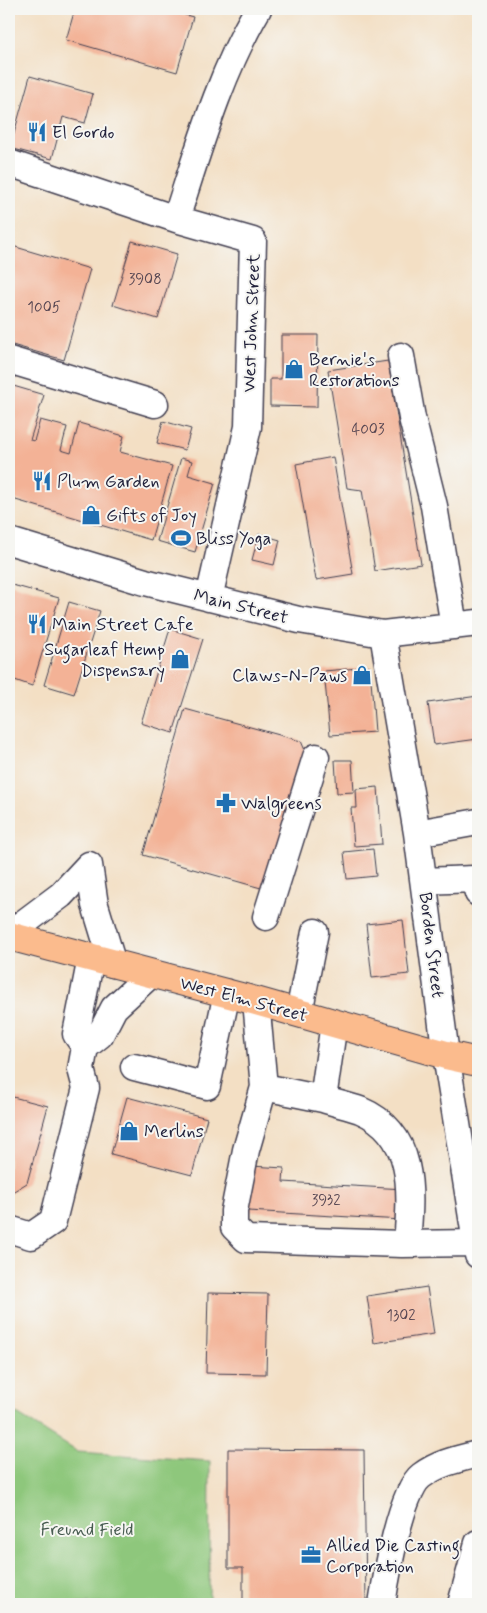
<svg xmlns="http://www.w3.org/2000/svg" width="487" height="1613" font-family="Mynerve,sans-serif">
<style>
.green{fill:#8ec77b;stroke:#58745b}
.building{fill:#f3b296}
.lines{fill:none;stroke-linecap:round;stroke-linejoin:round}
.minor-casing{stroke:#413e50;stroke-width:29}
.major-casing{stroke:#413e50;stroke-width:30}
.minor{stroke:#fff;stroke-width:26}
.major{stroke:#fbbb8d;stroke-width:28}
.labels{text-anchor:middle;stroke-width:4;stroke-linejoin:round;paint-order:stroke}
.number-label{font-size:15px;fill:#564652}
.poi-label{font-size:18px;fill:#22223b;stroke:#f6f6f2;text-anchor:start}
.street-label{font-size:18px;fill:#22223b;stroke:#f6f6f2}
.park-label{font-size:18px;fill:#485c51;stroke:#f6f6f2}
</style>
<rect width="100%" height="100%" fill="#f6f6f2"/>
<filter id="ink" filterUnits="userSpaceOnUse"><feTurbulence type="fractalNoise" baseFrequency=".02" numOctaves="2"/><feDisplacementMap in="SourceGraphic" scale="10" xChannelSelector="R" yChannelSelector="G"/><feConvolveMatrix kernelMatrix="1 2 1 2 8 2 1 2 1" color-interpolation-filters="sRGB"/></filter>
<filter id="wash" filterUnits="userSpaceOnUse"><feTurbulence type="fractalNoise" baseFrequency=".0096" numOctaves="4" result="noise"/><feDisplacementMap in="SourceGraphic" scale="20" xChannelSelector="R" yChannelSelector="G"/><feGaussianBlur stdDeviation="1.12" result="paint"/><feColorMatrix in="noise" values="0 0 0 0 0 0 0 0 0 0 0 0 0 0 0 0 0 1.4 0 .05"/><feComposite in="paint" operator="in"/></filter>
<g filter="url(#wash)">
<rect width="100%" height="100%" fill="#f3dfc4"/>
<!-- green -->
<path class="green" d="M9,1409l69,43 132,9 -1,143h-200z"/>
<g id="blocks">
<!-- building -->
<path class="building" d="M75,9h88l30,8 -16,55 -111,-32z
M30,76l63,18 -8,29 -22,-6 -11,42 -42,-11z
M132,241l45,13 -19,65 -45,-14z
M9,245l81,24 -26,91 -55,-16z
M281,335h37l-1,72 -47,-1v-27h11z
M388,361l33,203 -46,7 -13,-81 -15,-2 -19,-118z
M10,385l34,10 -14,45 4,1 6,-21 27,7 -6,23 10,3 8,-30 45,13 -4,16 52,14 -21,74 -142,-42z
M163,421l28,8 -6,21 -28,-7z
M333,457l20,117 -37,6 -20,-116z
M181,458l11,3 -4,14 27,8 -20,69 -38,-11z
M259,534l21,6 -6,25 -22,-5z
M9,584l50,14 -27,88 -23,-8z
M69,602l31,9 -26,83 -30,-9z
M170,629l33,10 -30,94 -32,-10z
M370,667l5,65 -45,3 -6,-64z
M478,696v43l-44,6 -6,-42z
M185,709l116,32 6,14 -39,135 -125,-35z
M335,760h17l2,32 -17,1z
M378,787l4,57 -28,2 -3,-38h6l-1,-19z
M373,849l3,27 -29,3 -3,-27z
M403,920l6,54 -37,4 -6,-54z
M9,1096l39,10 -21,77 -18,11z
M127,1097l80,21 -15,57 -81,-21z
M251,1166l33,2 -1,14 121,7 -2,31 -154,-9z
M427,1287l7,47 -60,9 -7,-47z
M208,1293l60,1 -2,80 -60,-1z
M228,1449l136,1 2,154h-123v-36h-15z"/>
</g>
</g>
<g filter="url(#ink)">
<use href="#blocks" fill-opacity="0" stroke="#413e50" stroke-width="1"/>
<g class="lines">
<defs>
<path id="minor" d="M9,163l167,56 77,22 -5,186 -39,171
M176,219c23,-71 44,-145 82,-210
M401,356l11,62 22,88 20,120
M9,360l146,44
M9,541l136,41 154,38 84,14 95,-11
M383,634l34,199 29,222 32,200
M417,833l61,-11
M89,865l6,40 18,59
M424,881l50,-2 4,14
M266,917l50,-160
M9,934l52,-39 28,-30
M256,1001l8,86 -18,63 -12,61v16l12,12 156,5 74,-1
M299,1013l16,-81
M85,1047l-9,-13 15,-76
M134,1067l73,19 20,-93
M264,1087l59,12 11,-76
M323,1099c12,4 25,7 37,11 57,24 51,83 47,134
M9,1229l22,7 22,-15 33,-133 -5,-19 4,-22 15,-12 14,-27 37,-34
M382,1604c4,-26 19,-113 39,-128 17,-13 37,-17 57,-22
M461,1604l17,-61"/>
<path id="major" d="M9,936l247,65 190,54 32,7"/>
</defs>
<!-- minor casing -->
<use href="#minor" class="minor-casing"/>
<!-- major casing -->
<use href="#major" class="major-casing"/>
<!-- minor -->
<use href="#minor" class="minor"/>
<!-- major -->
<use href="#major" class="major"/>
</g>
</g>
<!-- icons -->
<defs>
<symbol id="restaurant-bare" viewBox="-9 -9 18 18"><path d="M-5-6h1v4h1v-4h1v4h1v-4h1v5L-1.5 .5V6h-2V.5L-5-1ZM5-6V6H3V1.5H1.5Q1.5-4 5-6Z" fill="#1f6fb2" stroke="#f6f6f2" stroke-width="2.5" paint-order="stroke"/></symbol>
<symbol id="shop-bare" viewBox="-9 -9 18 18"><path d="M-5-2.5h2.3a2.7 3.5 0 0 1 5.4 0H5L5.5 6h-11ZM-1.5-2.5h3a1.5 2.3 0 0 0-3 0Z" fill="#1f6fb2" stroke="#f6f6f2" stroke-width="2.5" paint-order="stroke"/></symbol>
<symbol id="stadium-bare" viewBox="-9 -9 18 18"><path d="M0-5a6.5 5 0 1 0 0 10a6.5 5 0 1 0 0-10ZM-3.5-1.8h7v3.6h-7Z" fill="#1f6fb2" stroke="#f6f6f2" stroke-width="2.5" paint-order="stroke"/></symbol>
<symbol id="pharmacy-bare" viewBox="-9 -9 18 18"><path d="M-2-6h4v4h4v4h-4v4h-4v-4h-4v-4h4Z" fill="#1f6fb2" stroke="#f6f6f2" stroke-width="2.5" paint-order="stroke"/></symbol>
<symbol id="office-bare" viewBox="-9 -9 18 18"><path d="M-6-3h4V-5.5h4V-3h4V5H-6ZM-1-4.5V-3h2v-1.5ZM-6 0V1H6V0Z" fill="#1f6fb2" stroke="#f6f6f2" stroke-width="2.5" paint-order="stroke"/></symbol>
</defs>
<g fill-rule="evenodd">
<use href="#restaurant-bare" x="23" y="118" width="28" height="28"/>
<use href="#shop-bare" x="280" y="355" width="28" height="28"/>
<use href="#restaurant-bare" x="28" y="467" width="28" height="28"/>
<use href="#shop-bare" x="77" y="501" width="28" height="28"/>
<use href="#stadium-bare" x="167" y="524" width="28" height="28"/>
<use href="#restaurant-bare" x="23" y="610" width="28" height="28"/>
<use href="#shop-bare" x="166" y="645" width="28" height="28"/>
<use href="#shop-bare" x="348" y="661" width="28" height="28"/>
<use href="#pharmacy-bare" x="212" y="789" width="28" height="28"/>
<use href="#shop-bare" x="115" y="1117" width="28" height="28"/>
<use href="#office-bare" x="297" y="1541" width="28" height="28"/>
</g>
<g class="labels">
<!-- number labels -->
<g class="number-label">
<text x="145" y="284">3908</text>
<text x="44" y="312">1005</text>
<text x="368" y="434">4003</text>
<text x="326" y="1205">3932</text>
<text x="401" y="1320">1302</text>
</g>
<!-- poi labels -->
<g class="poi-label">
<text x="52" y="138">El Gordo</text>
<text x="309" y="365">Bernie's<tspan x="309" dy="21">Restorations</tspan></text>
<text x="57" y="487">Plum Garden</text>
<text x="106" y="521">Gifts of Joy</text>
<text x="196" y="544">Bliss Yoga</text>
<text x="52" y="630">Main Street Cafe</text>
<text x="165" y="655" text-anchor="end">Sugarleaf Hemp<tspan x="165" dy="21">Dispensary</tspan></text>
<text x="347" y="681" text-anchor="end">Claws-N-Paws</text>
<text x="241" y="809">Walgreens</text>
<text x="144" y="1137">Merlins</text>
<text x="326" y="1551">Allied Die Casting<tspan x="326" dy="21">Corporation</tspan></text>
</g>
<!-- street labels -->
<g class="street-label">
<text transform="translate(251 323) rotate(-88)" y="6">West John Street</text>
<text transform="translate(241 606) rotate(14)" y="6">Main Street</text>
<text transform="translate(432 945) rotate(83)" y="6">Borden Street</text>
<text transform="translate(244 999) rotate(15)" y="6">West Elm Street</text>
</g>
<!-- park labels -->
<g class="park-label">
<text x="87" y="1535">Freund Field</text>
</g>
</g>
<!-- margin -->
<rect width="487" height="1613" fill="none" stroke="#f6f6f2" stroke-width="30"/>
</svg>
